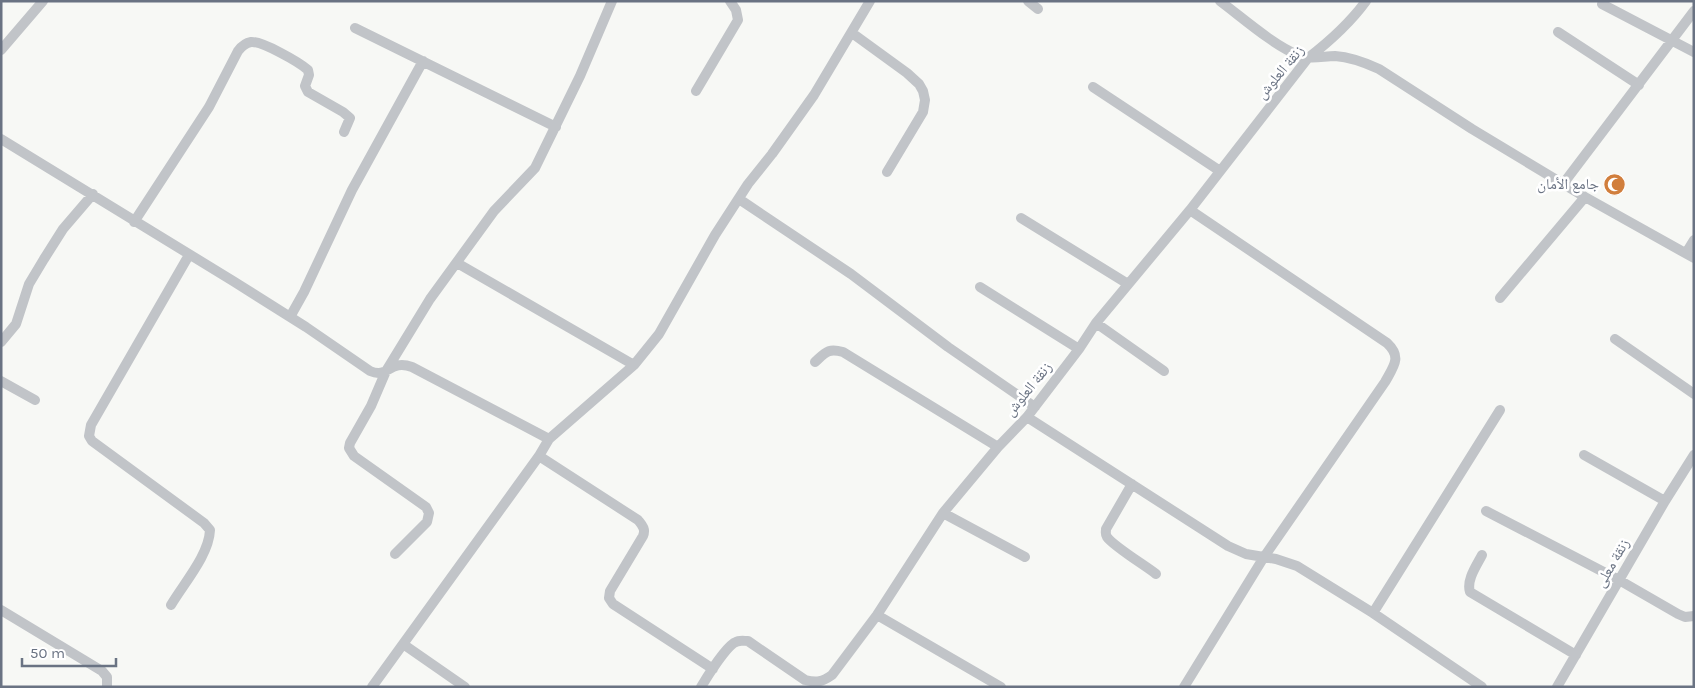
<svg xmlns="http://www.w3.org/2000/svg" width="1695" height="688" font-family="Karla,'Noto Naskh Arabic',sans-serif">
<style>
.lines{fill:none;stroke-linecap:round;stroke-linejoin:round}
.minor{stroke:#c1c4c8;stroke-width:10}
.labels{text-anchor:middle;stroke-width:5;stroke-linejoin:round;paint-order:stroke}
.street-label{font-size:15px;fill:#6a7383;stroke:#fff}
.poi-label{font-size:15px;fill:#6a7383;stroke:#fff;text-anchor:end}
</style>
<rect width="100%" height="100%" fill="#f7f8f5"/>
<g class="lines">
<!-- minor -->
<path class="minor" d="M1028,1l10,8
M1220,1c24,18 53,44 80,55 11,4 24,0 35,0 15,1 31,7 44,13l93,60 113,68 109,61
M1602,4l92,48
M355,28l201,99
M1558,32l81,53
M852,33l55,40 12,11 4,7 2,9 -2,12 -36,60
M1,50l42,-49
M1093,87l127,84
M696,91l42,-71 -2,-10 -6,-9
M1,139l232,142 73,46 64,44c19,8 19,-12 42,-4l137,72
M1563,184l131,-173
M739,199l112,75 97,73 87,60
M1021,218l107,66
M134,222l75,-115 29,-56c3,-4 7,-8 13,-9 11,-1 48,20 57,28l1,5 -4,11 3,6 35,20 7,6 -6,14
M1686,253l8,-13
M457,263l177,102
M980,287l99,62
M1500,298l85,-101
M290,317l14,-25 48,-102 71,-129
M1096,323l68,48
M1615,339l79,55
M1,342l15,-18 13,-40 15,-25 19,-30 30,-35
M815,362c11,-10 13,-14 28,-10l155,95
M1,381l34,19
M1027,417l201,129 18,8 30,5 21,7 76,47 109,74
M1584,455l81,46
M539,456l99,64c4,5 8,9 5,16l-33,55 -1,7 4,6 100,65
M1132,484l-26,45c0,3 -1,5 1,8 6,9 39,29 49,37
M1486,511l133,69 59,34 7,3 9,-1
M943,513l82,44
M395,554l32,-32 2,-9 -3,-6 -72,-51 -5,-8 1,-5 21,-37 15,-35 44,-72 64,-88 41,-43 45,-92 32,-75
M1482,555c-5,10 -16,25 -12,37l106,63
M171,605c13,-22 38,-50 39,-75l-6,-7 -112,-82 -3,-5 2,-11 98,-170
M1,610l101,61 5,6v10
M1373,613l127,-203
M877,615l124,72
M403,644l62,43
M372,687l167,-231 10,-17 85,-74 25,-31 56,-99 33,-51 24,-30 42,-59 56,-94
M701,687c6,-10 26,-42 35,-45 3,-2 8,-1 12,-1l57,39c12,3 17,2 27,-5l45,-60 66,-102 55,-66 29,-30 52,-68 17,-26 94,-113 118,-152c22,-17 42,-35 58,-57
M1184,687l80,-130 121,-175c9,-16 17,-25 2,-39l-197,-133
M1557,687l108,-186 29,-46"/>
</g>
<!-- icons -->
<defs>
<symbol id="mosque-disc" viewBox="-11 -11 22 22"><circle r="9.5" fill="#d17e3c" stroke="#fff"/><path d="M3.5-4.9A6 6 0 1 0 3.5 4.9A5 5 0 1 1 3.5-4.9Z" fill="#fff"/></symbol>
</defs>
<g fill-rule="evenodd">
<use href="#mosque-disc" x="1602" y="172" width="25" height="25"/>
</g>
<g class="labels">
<!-- street labels -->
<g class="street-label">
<text transform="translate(1280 72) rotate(-50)" y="5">زنقة العلوش</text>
<text transform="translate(1028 389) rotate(-51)" y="5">زنقة العلوش</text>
<text transform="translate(1612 563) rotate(-60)" y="5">زنقة معلى</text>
</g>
<!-- poi labels -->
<g class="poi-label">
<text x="1599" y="189">جامع الأمان</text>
</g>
</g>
<!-- border -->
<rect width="1695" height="688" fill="none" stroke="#6a7383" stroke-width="5"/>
<!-- scale -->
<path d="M22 658v8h94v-8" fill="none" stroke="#6a7383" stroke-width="2.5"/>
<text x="30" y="658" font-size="15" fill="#6a7383" stroke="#ffffff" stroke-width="4" paint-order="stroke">50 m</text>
</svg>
